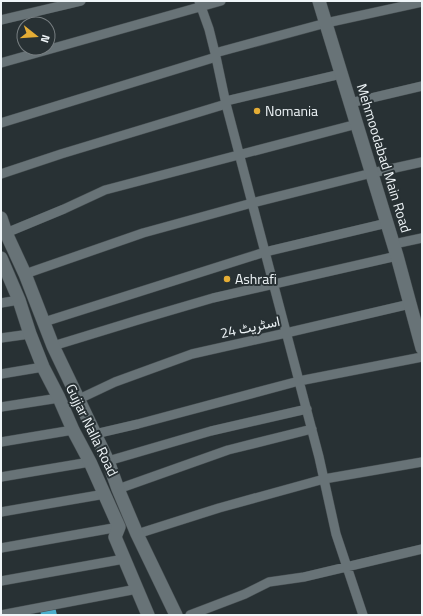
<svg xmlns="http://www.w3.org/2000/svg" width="423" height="616" font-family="'Titillium Web',Vazirmatn,sans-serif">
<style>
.building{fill:#4cadcb}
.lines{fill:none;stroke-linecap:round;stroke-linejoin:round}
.street-casing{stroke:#464e51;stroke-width:10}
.secondary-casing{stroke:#464e51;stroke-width:14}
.street{stroke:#687377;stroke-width:9}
.secondary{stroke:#687377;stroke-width:13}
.poi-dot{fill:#e5ad35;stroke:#283134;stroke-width:1.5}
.labels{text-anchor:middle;stroke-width:4;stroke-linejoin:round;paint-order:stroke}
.poi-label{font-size:14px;fill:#eff5f8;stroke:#283134;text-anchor:start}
.street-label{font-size:14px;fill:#eff5f8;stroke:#283134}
</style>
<rect width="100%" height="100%" fill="#283134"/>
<!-- building -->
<path class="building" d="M55,607l2,8h-16l-1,-5z"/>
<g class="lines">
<defs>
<path id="street" d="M199,1l10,28 7,28 10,47 93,353 17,77 27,81
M1,20l80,-19
M215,53l111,-30 96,-21
M1,63l220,-62
M226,101l115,-27
M350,103l72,-17
M1,123l215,-66
M1,174l60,-20 165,-50
M6,233l58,-24 41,-19 252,-66
M394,244l28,-6
M25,274l118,-41 109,-30 120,-30 50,-11
M1,303l18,-3
M44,322l221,-70 122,-29
M1,338l29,-4
M53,346l85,-26 75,-22 184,-42
M1,374l42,-7
M79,399l36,-17 77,-28 94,-21 124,-29
M1,407l58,-9
M95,434l43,-10 161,-43 123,-24
M1,442l72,-12
M108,461l103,-30 96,-22
M1,477l89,-15
M118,489l110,-39 84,-21
M1,512l104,-18
M137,534l82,-26 105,-29 98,-17
M1,548l118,-21
M1,581l123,-22
M1,615l136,-26
M190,615l55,-21 24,-12 35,-5 118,-28"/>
<path id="secondary" d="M319,1l78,255 25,92
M1,218l5,15 19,41 28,72 55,115 10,28 19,45 39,81
M1,258l18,42 11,34 13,33 16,31 14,32 17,32 29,65 -4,10 33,78"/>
</defs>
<!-- street casing -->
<use href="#street" class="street-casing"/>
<!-- secondary casing -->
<use href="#secondary" class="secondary-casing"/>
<!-- street -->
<use href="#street" class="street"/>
<!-- secondary -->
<use href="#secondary" class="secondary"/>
</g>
<!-- markers -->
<g class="poi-dot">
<circle cx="257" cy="111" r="4"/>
<circle cx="227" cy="279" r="4"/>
</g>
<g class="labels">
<!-- poi labels -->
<g class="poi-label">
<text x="265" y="116">Nomania</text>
<text x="235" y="284">Ashrafi</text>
</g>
<!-- street labels -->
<g class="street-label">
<text transform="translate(384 158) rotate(73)" y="5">Mehmoodabad Main Road</text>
<text transform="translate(250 327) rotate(-12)" y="5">اسٹریٹ 24</text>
<text transform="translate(92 430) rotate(64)" y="5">Gujjar Nalla Road</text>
</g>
</g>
<!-- border -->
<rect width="423" height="616" fill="none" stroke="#eff5f8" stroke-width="4"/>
<!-- north arrow -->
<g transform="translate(36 36) rotate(107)"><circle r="19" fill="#283134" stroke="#787f82"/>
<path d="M0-3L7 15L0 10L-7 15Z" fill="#e5ad35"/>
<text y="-6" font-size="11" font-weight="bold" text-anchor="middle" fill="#eff5f8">N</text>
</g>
</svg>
